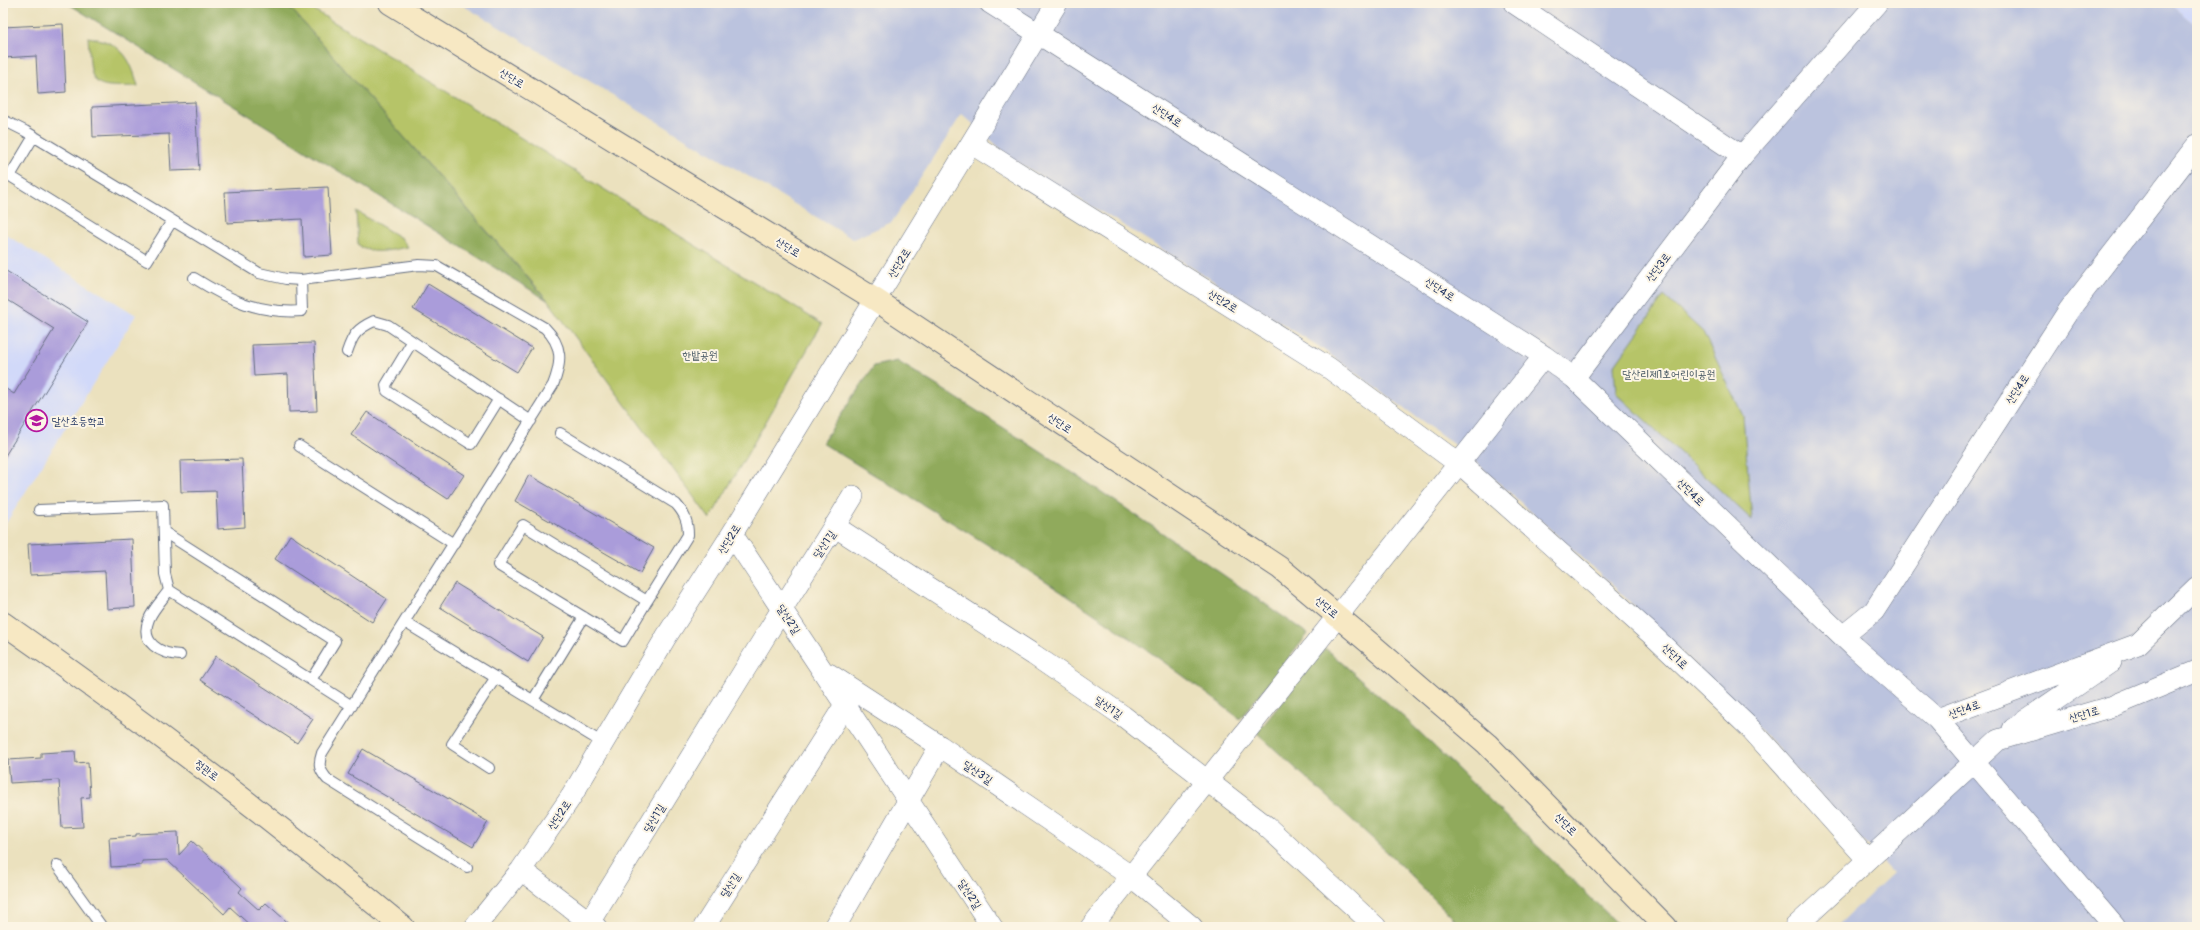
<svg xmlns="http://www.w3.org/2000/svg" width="2200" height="930" font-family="Pangolin,'Poor Story',sans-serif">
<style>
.built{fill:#d1d9f9}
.industrial{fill:#bbc3de}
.green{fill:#b6c467;stroke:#687a62}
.forest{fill:#90aa5c;stroke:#566c5d}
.building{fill:#aa9cda}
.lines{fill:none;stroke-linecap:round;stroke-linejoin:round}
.lane-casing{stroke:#646d80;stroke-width:12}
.street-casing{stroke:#646d80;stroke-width:22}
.secondary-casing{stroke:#646d80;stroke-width:24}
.lane{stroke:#fff;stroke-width:10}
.street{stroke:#fff;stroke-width:21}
.secondary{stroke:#f7e8c3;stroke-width:22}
.labels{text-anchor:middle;stroke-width:4;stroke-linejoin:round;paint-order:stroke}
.street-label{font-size:11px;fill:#1b2f5e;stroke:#fcf5e5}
.park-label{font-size:11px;fill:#425460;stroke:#fcf5e5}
.poi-label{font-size:11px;fill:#1b2f5e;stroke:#fcf5e5;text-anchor:start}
</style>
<rect width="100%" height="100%" fill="#fcf5e5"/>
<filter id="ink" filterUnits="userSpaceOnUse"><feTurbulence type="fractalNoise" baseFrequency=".025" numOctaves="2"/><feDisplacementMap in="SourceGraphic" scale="8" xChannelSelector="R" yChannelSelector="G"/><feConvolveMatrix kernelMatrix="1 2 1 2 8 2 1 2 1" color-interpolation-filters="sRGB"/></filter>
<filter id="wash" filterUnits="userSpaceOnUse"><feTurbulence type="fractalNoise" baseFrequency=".012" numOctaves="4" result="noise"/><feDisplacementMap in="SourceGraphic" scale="16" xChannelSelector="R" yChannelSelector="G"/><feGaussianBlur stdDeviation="0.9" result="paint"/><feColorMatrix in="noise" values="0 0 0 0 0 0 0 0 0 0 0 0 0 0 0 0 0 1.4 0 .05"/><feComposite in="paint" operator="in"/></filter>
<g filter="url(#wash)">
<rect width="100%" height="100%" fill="#ebe1be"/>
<!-- built -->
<path class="built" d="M2168,3h29v23z
M3,233l133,82 -133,213z"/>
<!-- industrial -->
<path class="industrial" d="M459,3h1709l29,23v901h-361l57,-54 -150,-162 -135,-130 -147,-132 -143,-103 -190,-118 -117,-70 -49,-44 -70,108 -39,17z"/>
<!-- green -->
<path class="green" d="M286,3h17l519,321 -112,195 -163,-220z
M88,37c32,5 42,19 50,49 -51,2 -46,-1 -50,-49z
M356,211l45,27 7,9c-18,3 -34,9 -50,-2z
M1664,296l39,36 40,84 9,104 -136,-127 -2,-27z"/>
<!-- forest -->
<path class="forest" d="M67,3h219l261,297z
M897,361c141,86 276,178 411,273l-68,85c-131,-103 -276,-189 -418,-276l52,-77z
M1325,648l83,73 213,206h-159l-76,-76 -129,-118z"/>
<g id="blocks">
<!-- building -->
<path class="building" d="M63,24l3,68 -28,2 -2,-38 -33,2v-31z
M195,102l4,68 -28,1 -2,-37 -76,3 -1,-30z
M328,187l4,68 -28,2 -2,-38 -75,4 -2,-31z
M3,269l85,53 -85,137v-72l11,7 40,-65 -51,-32z
M428,284l104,64 -15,24 -104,-63z
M314,343l3,68 -28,1 -1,-38 -34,2 -2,-31z
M367,412l97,63 -16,24 -97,-64z
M242,459l3,68 -27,2 -2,-38 -35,1 -1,-31z
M529,475l125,73 -14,25 -125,-72z
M290,535l97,64 -15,23 -97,-63z
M132,539l3,68 -28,2 -2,-38 -75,4 -2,-31z
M455,583l88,54 -15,25 -88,-55z
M216,656l97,63 -16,24 -97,-63z
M363,749l125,73 -15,25 -125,-73z
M75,751l1,12 12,-1 2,35 -9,1 2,29 -21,1 -3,-48 -49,3 -2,-23 33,-2v-5z
M178,832l1,23 13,-14 50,47 -3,4 20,18 7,-7 27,24h-41l-22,-20 -6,7 -57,-54 -25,1v4l-31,2 -2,-29 27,-2v-2z"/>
</g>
</g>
<g filter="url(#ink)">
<use href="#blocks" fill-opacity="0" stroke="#646d80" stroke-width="1"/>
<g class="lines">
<defs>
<path id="lane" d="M3,120l22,11 234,142 27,6 15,1 118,-15 18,1 108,62c18,18 17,34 8,57l-231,368c-4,12 -3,16 5,26l140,88
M34,136l-24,40 137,85 25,-40
M194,278c35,22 66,36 108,33l-1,-31
M412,342l-26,43 1,6 84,53 28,-45
M347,352c6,-18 10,-23 27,-31l14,4 143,96
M560,433l116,71c9,10 12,18 12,31l-41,66
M299,446l155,98
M39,510l124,-5 2,69 4,16 183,116
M523,525l124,76 -24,40 -125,-76z
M164,532l171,109 -24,39
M169,590c-6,9 -16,19 -20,29 -10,24 12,35 31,36
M406,623l197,120
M533,700l51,-83
M489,768l-37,-24 44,-67
M57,865l45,62"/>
<path id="street" d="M990,3l554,353 30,22 280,269 83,72 178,208
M1514,3l228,153
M972,144l357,224 138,102 184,164 100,95 116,130
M1574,378l168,-222 135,-153
M732,534l260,393
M828,537l25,-41
M1843,636l31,-25 195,-301 128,-165
M829,674l111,72 192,131 60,50
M1937,719l201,-75 59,-57
M2013,729l98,-67
M521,870l75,57
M590,921l192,-312 52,-83 200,129 89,61 143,110 110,101
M475,927l46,-57 50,-73 95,-160 66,-103 325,-531
M704,927l141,-222
M835,927l105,-181
M1091,927l453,-571
M1795,927l203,-187 115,-34 84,-35"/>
<path id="secondary" d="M390,3l486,297 404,268 92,77 115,99 179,183
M3,623c138,96 271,197 400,304"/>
</defs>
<!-- lane casing -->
<use href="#lane" class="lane-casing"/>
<!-- street casing -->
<use href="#street" class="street-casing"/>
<!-- secondary casing -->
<use href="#secondary" class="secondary-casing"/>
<!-- lane -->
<use href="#lane" class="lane"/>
<!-- street -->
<use href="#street" class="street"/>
<!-- secondary -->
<use href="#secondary" class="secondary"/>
</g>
</g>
<!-- icons -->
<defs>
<symbol id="school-ring" viewBox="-11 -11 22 22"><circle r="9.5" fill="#fcf5e5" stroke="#b5179e" stroke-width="1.5"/><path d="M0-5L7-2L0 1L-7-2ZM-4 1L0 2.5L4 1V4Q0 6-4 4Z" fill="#b5179e"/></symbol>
</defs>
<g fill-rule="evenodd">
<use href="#school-ring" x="24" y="408" width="25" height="25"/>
</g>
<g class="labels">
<!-- street labels -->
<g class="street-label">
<text transform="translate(512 78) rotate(31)" y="4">산단로</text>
<text transform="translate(1167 115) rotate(33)" y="4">산단4로</text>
<text transform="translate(788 247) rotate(31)" y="4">산단로</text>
<text transform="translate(899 263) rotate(-58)" y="4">산단2로</text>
<text transform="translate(1658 267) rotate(-53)" y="4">산단3로</text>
<text transform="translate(1440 289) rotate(33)" y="4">산단4로</text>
<text transform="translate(1223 301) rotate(32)" y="4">산단2로</text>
<text transform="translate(2017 389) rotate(-57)" y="4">산단4로</text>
<text transform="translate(1060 423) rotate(34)" y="4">산단로</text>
<text transform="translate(1691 492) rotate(44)" y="4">산단4로</text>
<text transform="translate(729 539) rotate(-58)" y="4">산단2로</text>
<text transform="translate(824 544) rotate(-55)" y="4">달산1길</text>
<text transform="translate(1327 607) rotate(40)" y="4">산단로</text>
<text transform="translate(789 619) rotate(57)" y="4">달산2길</text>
<text transform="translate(1675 656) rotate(44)" y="4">산단1로</text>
<text transform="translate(1109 707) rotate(35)" y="4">달산1길</text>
<text transform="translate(1964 709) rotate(-20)" y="4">산단4로</text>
<text transform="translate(2084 714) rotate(-16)" y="4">산단1로</text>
<text transform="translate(207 770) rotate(37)" y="4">정관로</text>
<text transform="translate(978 772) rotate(34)" y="4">달산3길</text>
<text transform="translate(559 815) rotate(-56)" y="4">산단2로</text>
<text transform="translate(654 818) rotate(-59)" y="4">달산1길</text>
<text transform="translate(1566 824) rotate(45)" y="4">산단로</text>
<text transform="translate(730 885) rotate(-57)" y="4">달산길</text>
<text transform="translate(970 894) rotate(57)" y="4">달산2길</text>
</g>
<!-- park labels -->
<g class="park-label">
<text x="700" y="359">한밭공원</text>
<text x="1669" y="378">달산리제1호어린이공원</text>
</g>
<!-- poi labels -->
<g class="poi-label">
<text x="52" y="425">달산초등학교</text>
</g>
</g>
<!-- margin -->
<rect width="2200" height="930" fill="none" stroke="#fcf5e5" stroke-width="16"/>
</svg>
